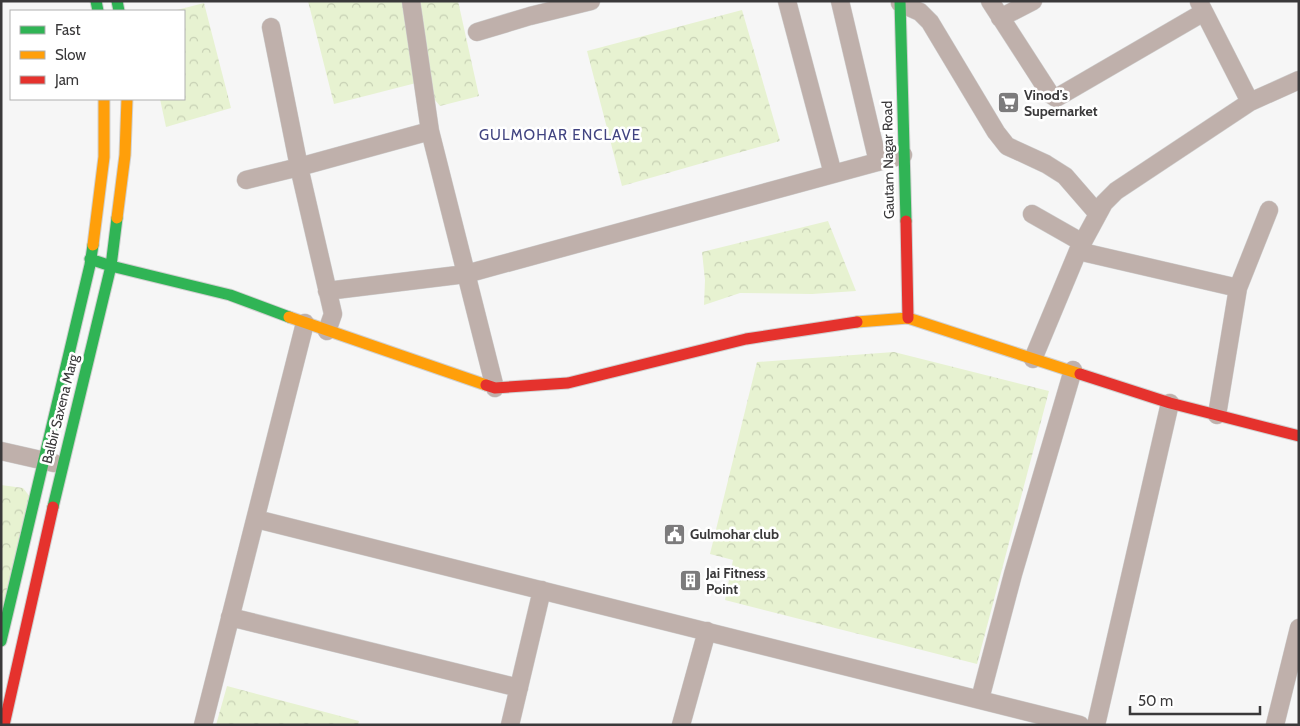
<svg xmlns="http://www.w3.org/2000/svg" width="1300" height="726" font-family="Cabin,sans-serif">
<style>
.park{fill:url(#park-crowns)}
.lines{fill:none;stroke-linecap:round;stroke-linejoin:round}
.street-casing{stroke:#d0d0d0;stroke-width:19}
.fast-casing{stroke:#d0d0d0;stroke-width:13}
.slow-casing{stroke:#d0d0d0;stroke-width:13}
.jam-casing{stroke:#d0d0d0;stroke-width:13}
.street{stroke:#bfb0ab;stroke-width:18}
.fast{stroke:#30b455;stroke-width:11}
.slow{stroke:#ff9f0a;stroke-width:11}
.jam{stroke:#e5322d;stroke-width:11}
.labels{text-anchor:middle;stroke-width:5;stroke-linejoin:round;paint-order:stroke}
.poi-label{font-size:14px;font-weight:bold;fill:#3a393a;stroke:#fff;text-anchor:start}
.street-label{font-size:14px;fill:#3a393a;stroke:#fff}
.neighbourhood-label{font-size:15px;letter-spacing:1px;fill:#414481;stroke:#fff}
</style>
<defs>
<pattern id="park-crowns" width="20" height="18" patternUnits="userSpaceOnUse" patternTransform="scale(1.25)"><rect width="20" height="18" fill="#e7f2d1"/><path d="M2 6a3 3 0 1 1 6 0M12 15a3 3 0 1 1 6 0" fill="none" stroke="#c7d0b4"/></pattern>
</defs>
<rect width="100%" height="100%" fill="#f6f6f6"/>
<!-- park -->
<path class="park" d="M308,1h150l21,95 -39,10 -20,-24 -86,22z
M204,3l27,105 -65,19 -6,-28h24v-88h-11z
M742,10l38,131 -158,45 -35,-135z
M828,221l28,70 -44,3 -72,-1 -36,12 1,-25 -3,-28z
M894,352l155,39 -72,273 -252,-64 8,-40 -23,-6 47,-192z
M1,485l22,3 8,10 -30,144z
M227,686l132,35 -1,4h-142z"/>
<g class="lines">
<defs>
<path id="street" d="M411,1l19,130 65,257
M787,1l46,173
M840,1l38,161
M990,1l60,93 6,4 148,-86
M1199,2l51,100
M900,3l20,9 10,10 66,110 11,14 39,18 19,12 33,38
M1000,18l33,-17
M271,27l28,140 34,147 -6,17
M477,32l53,-16 61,-15
M246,180l53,-13 131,-36
M1032,214l51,29
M1078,251l160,37
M327,291l139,-17 437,-119
M1033,359l45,-108 26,-48 12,-12 134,-89 49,-22
M1217,415l21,-127 31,-78
M1,451l53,12
M256,519l824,206
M230,617l289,71
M980,699l33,-125 60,-204
M203,725l102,-402
M510,725l32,-135
M681,725l26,-94
M1096,725l74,-322
M1275,725l24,-97"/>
<path id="fast" d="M96,1l2,10
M117,1l2,10
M900,1l6,220
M90,259l21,7 119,29 59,22
M53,507l58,-241 6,-48
M1,641l89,-376 3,-20"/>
<path id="slow" d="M117,218l8,-63 2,-56
M93,245l11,-88v-58
M289,317l197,68
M857,322l51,-4 172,56"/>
<path id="jam" d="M906,221l2,97
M1080,374l90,29 129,33
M486,385l9,3 73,-5 178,-44 111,-17
M4,725l49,-218"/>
</defs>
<!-- street casing -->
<use href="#street" class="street-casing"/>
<!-- fast casing -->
<use href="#fast" class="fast-casing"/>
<!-- slow casing -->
<use href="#slow" class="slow-casing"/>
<!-- jam casing -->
<use href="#jam" class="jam-casing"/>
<!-- street -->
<use href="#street" class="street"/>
<!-- fast -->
<use href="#fast" class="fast"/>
<!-- slow -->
<use href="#slow" class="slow"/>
<!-- jam -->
<use href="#jam" class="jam"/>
</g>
<!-- icons -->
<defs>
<symbol id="supermarket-square" viewBox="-11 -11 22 22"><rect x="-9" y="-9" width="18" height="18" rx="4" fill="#7c7b7c" stroke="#fff"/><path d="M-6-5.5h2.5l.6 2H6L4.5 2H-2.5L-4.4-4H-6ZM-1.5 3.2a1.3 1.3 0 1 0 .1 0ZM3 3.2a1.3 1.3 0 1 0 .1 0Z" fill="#fff"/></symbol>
<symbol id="civic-square" viewBox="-11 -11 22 22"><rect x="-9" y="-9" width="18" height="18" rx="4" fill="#7c7b7c" stroke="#fff"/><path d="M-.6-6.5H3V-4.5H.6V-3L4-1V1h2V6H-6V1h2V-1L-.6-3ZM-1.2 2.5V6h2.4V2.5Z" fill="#fff"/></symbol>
<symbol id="building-square" viewBox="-11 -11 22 22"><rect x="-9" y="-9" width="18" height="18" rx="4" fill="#7c7b7c" stroke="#fff"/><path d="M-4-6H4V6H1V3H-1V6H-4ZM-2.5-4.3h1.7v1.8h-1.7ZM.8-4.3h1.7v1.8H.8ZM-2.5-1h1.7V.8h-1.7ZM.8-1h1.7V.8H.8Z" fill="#fff"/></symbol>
</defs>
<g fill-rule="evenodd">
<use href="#supermarket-square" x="996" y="90" width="25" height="25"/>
<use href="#civic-square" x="662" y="522" width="25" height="25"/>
<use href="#building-square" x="678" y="568" width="25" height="25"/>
</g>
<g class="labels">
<!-- poi labels -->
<g class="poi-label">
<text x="1024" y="100">Vinod's<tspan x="1024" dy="16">Supernarket</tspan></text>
<text x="690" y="539">Gulmohar club</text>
<text x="706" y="578">Jai Fitness<tspan x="706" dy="16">Point</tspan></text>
</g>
<!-- street labels -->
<g class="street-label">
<text transform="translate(888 160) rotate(-91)" y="5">Gautam Nagar Road</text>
<text transform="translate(60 409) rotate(-76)" y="5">Balbir Saxena Marg</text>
</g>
<!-- neighbourhood labels -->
<g class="neighbourhood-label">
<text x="560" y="140">GULMOHAR ENCLAVE</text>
</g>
</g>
<!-- border -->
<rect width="1300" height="726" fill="none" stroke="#3a393a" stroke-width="5"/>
<!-- legend -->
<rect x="10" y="10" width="175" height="90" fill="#ffffff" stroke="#b0b0b0"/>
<rect x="20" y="26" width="25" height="8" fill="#30b455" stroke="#b0b0b0"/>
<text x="55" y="35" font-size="15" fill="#3a393a">Fast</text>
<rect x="20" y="51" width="25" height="8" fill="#ff9f0a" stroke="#b0b0b0"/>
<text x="55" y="60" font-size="15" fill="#3a393a">Slow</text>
<rect x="20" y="76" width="25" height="8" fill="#e5322d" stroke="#b0b0b0"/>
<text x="55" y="85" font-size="15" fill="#3a393a">Jam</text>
<!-- scale -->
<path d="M1130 706v8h130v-8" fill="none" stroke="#3a393a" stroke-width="2.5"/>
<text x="1138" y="706" font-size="15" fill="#3a393a" stroke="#ffffff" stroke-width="4" paint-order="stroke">50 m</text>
</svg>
